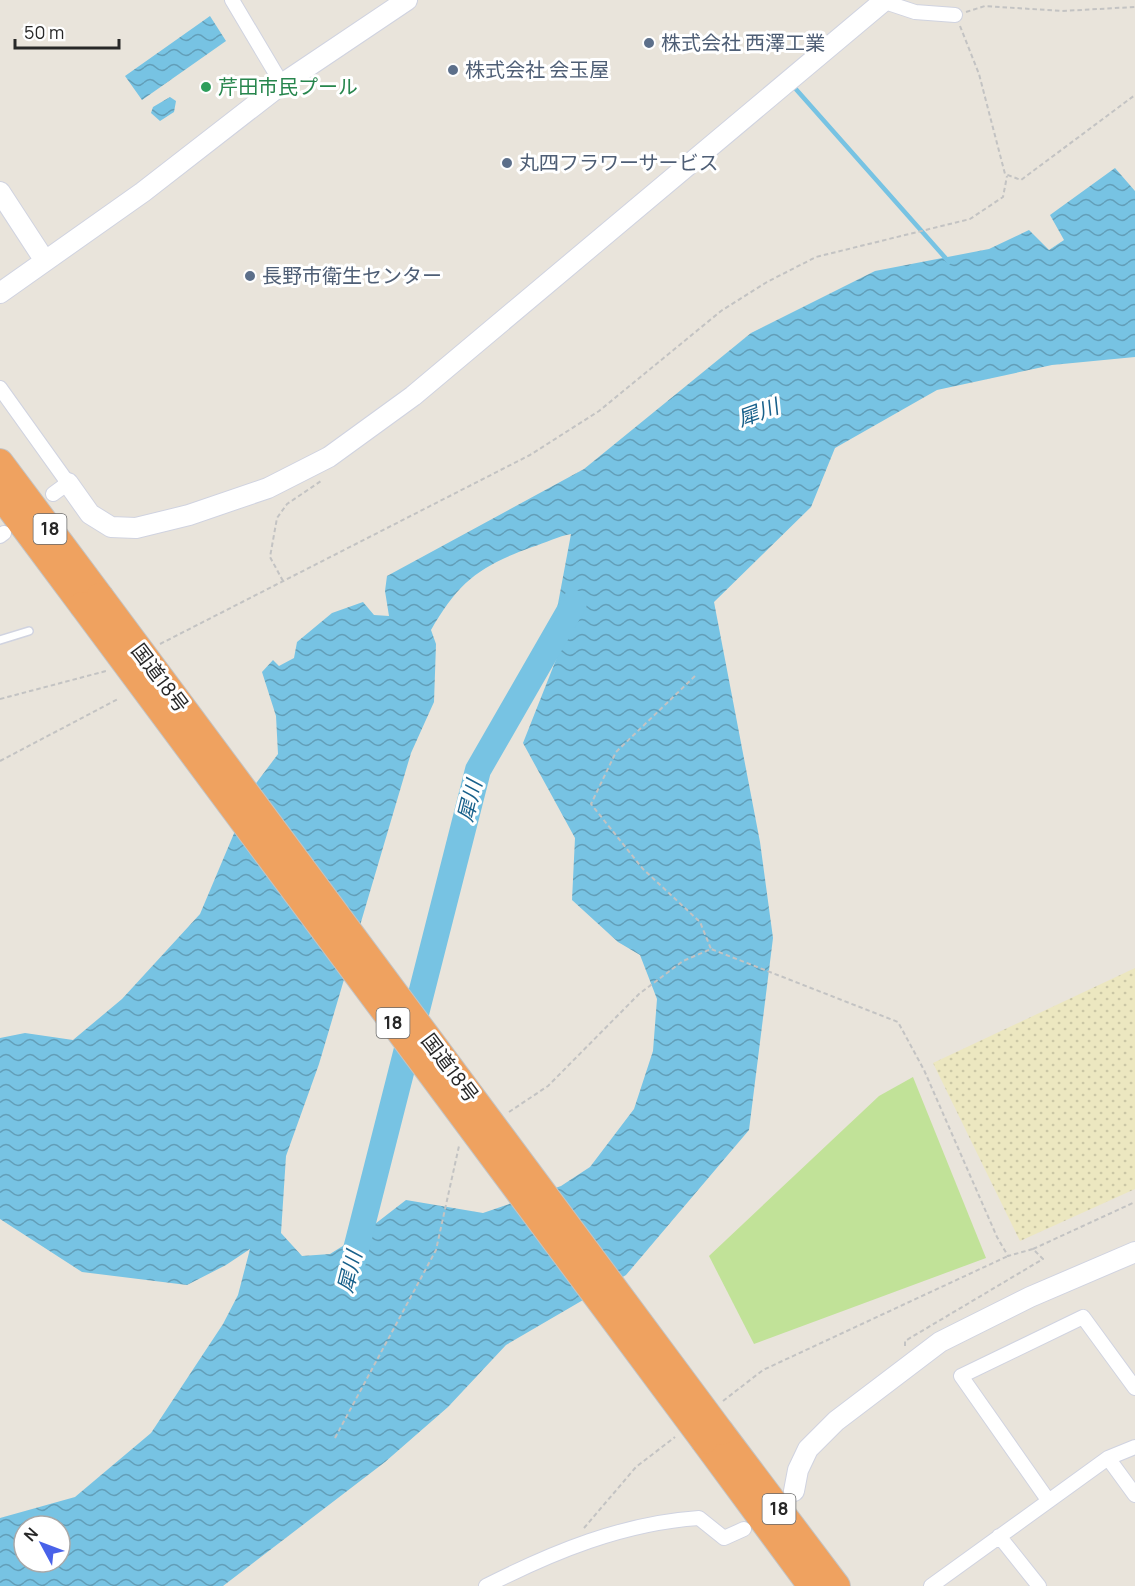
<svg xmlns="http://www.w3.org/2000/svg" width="1135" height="1586" font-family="Manrope,'Noto Sans JP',sans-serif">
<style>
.sand{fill:url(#sand-dots)}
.pitch{fill:#c1e298}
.water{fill:url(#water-waves);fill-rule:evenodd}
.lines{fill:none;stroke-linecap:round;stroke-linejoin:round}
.stream{stroke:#77c3e3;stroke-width:4.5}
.river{stroke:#77c3e3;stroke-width:26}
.lane-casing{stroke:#d0d3e0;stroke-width:10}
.street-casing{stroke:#d0d3e0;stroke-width:16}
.secondary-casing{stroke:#d0d3e0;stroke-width:22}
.highway-casing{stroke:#c3c3c3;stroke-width:28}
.path{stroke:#c3c3c3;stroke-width:2;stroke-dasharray:4.5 3;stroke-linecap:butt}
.lane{stroke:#fff;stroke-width:7}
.street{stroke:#fff;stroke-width:14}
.secondary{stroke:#fff;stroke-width:20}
.highway{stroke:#efa260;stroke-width:26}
.highway-bridge-casing{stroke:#c3c3c3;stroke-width:28;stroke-linecap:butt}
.highway-bridge{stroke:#efa260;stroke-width:26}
.service-dot{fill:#5c6f8a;stroke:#fff;stroke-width:2}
.leisure-dot{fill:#2e9e5b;stroke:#fff;stroke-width:2}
.labels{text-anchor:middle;stroke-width:6;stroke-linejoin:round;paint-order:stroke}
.shield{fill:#fff;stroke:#686868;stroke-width:1.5}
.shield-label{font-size:18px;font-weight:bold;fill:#282828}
.service-label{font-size:20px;fill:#4e5e75;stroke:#fff;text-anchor:start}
.leisure-label{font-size:20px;fill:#27864d;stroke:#fff;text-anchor:start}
.street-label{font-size:20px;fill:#282828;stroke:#fff}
.water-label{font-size:21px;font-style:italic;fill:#19618b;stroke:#fff}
</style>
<defs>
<pattern id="sand-dots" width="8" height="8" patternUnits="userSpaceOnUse" patternTransform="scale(1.5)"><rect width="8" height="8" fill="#ece7c0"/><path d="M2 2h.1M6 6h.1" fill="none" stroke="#cac6a5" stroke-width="1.8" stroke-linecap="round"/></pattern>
<pattern id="water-waves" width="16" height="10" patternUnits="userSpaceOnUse" patternTransform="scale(1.5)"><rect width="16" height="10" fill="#77c3e3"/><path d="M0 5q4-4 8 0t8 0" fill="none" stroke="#629eb8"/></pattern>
</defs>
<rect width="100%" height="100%" fill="#e9e4db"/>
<!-- sand -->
<path class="sand" d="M1135,968v221l-115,52 -87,-178z"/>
<!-- pitch -->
<path class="pitch" d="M913,1077l73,181 -232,86 -45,-88 170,-160z"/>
<!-- water -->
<path class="water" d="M210,16l16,25 -84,59 -17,-24z
M170,97l6,4 -2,11 -14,9 -9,-8 2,-6z
M1115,168l20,23v166l-83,8 -115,25 -102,58 -24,59 -97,95 46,240 13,96 -24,192 -123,145 -120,70 -58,62 -63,55 -162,124h-223v-68l75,-21 76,-64 72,-109 15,-29 12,-46 -24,16 -39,20 -105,-13 -82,-53v-181l25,-5 48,7 49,-41 78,-85 54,-128 24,-32 -2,-38 -14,-44 11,-12 6,6 15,-8 3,-16 35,-29 31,-11 11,13 15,1 -4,-25 2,-15 197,-107 167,-136 124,-62 114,-22 40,-19 20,20 15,-10 -14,-25zM571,534l-17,91 7,22 -38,96 52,95 -3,62 46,42 22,13 17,44 -4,52 -19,58 -44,58 -29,19 -78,27 -77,-13 -44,34 -32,20 -28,2 -21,-23 5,-77 33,-92 92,-311 23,-51 2,-58 -5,-14c28,-49 49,-64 101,-83 13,-4 27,-11 39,-13zM24,1526h36v36h-36z"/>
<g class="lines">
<!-- stream -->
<path class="stream" d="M794,87l155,175"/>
<!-- river -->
<path class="river" d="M351,1269l127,-499 96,-167"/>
<defs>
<path id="lane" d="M0,640l29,-9"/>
<path id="street" d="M232,0l50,84
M879,0l36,12 40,3
M0,388l68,95 -15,11
M0,536l4,-3
M1108,1458l27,37
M1048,1500l-87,-124 122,-59 52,71
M999,1536l40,50
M486,1586c67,-34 137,-63 213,-68l25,20 20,-9
M931,1586l177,-128 27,-11"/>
<path id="secondary" d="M0,192l45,69
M0,293l143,-101 139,-108 125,-84
M68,483l22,31 21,13 25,1 53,-13 79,-27 61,-31 84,-61 472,-396
M794,1491l4,-21 10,-21 28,-28 104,-79 90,-45 105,-45"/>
<path id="highway" d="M0,462l100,134
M0,495l82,110
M721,1432l116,154
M704,1441l107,145"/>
</defs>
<!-- lane casing -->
<use href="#lane" class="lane-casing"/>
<!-- street casing -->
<use href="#street" class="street-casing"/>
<!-- secondary casing -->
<use href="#secondary" class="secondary-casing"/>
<!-- highway casing -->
<use href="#highway" class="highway-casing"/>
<!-- path -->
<path class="path" d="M966,12l19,-6 77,5 73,-4
M960,26l19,48 26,100 16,6 114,-85
M283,581l-13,-24 7,-39 10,-14 34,-23
M160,644l370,-189 69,-44 122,-100 46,-29 49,-25 154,-38 33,-22 4,-21
M695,676l-79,76 -25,52 52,65 57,53 11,27
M0,699l106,-28
M0,761l118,-62
M509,1112l39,-26 91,-92 44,-33 28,-12 187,73 26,48 73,167 11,19 25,-7 10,10 -138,82v6
M1033,1249l102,-47
M723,1401l40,-31 245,-114
M335,1438l101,-188 23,-104
M584,1528l52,-61 39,-30"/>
<!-- lane -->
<use href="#lane" class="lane"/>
<!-- street -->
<use href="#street" class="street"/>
<!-- secondary -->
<use href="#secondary" class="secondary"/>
<!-- highway -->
<use href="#highway" class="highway"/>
<defs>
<path id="highway-bridge" d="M100,596l621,836
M82,605l622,836"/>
</defs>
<!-- highway-bridge casing -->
<use href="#highway-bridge" class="highway-bridge-casing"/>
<!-- highway-bridge -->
<use href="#highway-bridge" class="highway-bridge"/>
</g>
<!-- markers -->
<g class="service-dot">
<circle cx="649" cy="43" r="6"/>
<circle cx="453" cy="70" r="6"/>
<circle cx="507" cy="163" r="6"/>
<circle cx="250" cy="276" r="6"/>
</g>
<circle class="leisure-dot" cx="206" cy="87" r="6"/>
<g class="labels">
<!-- shield labels -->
<g class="shield">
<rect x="33.5" y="514" width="33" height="30" rx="4.5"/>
<rect x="376.5" y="1008" width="33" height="30" rx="4.5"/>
<rect x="762.5" y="1494" width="33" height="30" rx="4.5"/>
</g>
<g class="shield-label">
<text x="50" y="535">18</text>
<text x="393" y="1029">18</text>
<text x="779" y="1515">18</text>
</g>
<!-- service labels -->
<g class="service-label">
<text x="661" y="50">株式会社 西澤工業</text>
<text x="465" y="77">株式会社 会玉屋</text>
<text x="519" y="170">丸四フラワーサービス</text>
<text x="262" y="283">長野市衛生センター</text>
</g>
<!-- leisure labels -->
<g class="leisure-label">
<text x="218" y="94">芹田市民プール</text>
</g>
<!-- street labels -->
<g class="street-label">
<text transform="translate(160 678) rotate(53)" y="7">国道18号</text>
<text transform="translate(450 1068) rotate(53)" y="7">国道18号</text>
</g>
<!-- water labels -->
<g class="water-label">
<text transform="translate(758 413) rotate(-20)" y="7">犀川</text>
<text transform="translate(470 801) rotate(-76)" y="7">犀川</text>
<text transform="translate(350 1272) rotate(-76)" y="7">犀川</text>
</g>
</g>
<!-- north arrow -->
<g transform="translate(42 1544) rotate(311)"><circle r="28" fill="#ffffff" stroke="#a9a9a9" stroke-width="1.5"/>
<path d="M0-4.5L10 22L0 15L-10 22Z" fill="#4962e9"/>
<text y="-9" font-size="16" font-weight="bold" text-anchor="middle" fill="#282828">N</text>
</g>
<!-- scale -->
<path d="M15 39v9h104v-9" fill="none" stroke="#282828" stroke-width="3"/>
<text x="24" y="39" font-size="18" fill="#282828" stroke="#ffffff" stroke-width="4.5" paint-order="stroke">50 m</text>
</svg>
